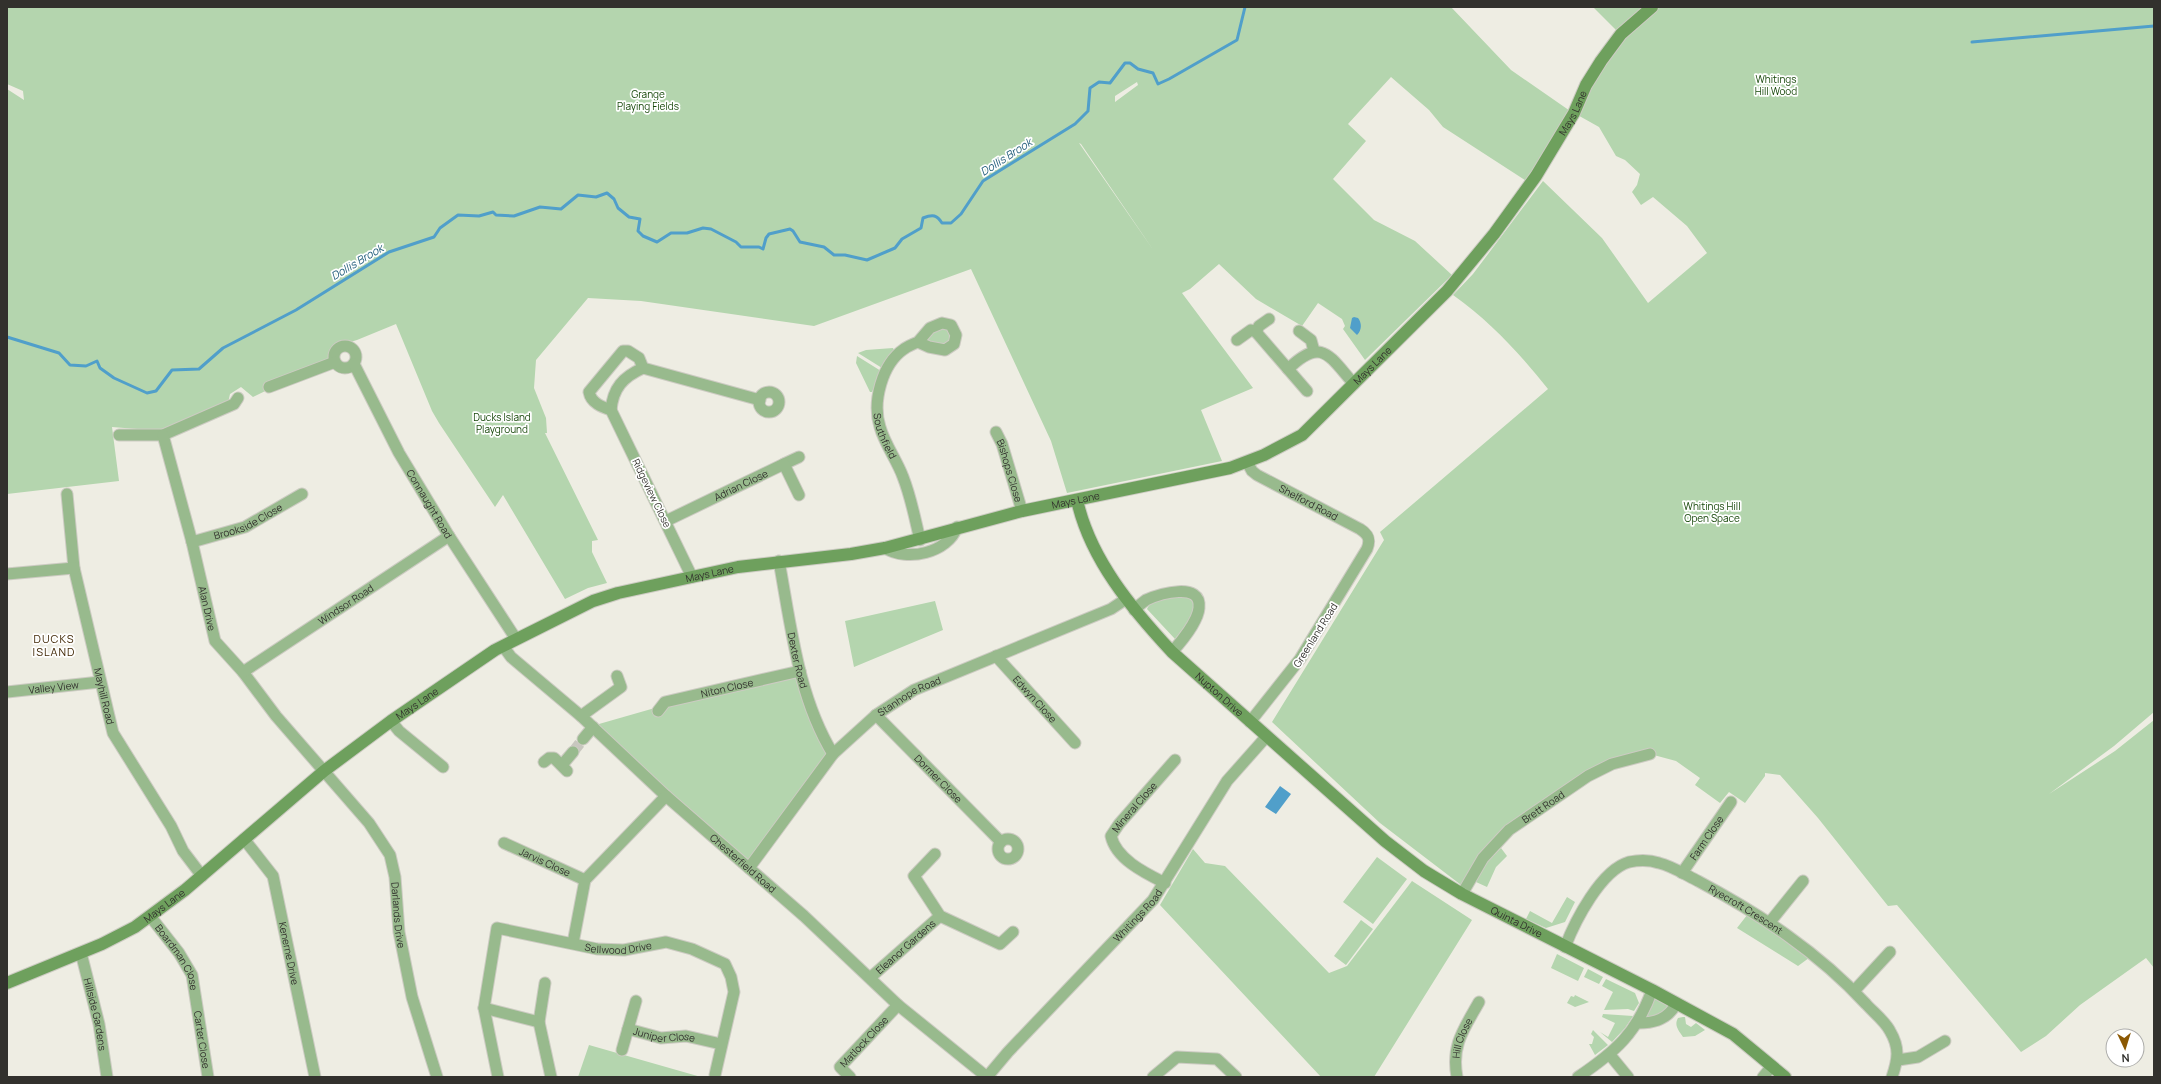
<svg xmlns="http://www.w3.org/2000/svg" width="2161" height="1084" font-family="Manrope,sans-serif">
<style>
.green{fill:#b4d5ae;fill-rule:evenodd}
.water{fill:#509fca}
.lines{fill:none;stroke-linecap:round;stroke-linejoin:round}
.stream{stroke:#509fca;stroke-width:3}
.street-tunnel{stroke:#c8c7bf;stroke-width:11;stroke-dasharray:11 5.5;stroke-linecap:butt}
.street-casing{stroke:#cccbc2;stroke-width:13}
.secondary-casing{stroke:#cccbc2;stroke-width:14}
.street{stroke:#98ba8d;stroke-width:11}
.secondary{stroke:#6ea05d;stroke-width:12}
.labels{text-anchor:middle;stroke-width:3.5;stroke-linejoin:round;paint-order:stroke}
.park-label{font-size:10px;fill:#154608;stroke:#fff}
.street-label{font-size:10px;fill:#32312d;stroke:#fff}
.water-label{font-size:11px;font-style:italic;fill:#1c5977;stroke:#fff}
.neighbourhood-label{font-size:11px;letter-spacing:1px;fill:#402704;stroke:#fff}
</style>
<rect width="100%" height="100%" fill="#eeede3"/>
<!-- green -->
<path class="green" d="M7,7h1444l60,63 62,43 48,-78 -28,-28h561v705l-40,34 -65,48 66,-43 39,-31v248l-8,-10 -66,47 -34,31 -25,16 -124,-147 -9,1 -70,-88 -38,-43 -15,-2v3l-20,27 -16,-11 -9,11 -25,-18 5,-7 -24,-17 -26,-7 -38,10 -103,66 -44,58 -85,-65 -108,-101 112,-182 -4,-8 168,-143c-28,-35 -58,-68 -95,-94l20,-21 70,-93 59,57 46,65 59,-50 -20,-27 -34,-29 -12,8 -9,-13 5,-7 3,-11 -15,-14 -9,-4 -17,-29 -25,-14 -43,71 -88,-57 -14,-17 -38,-33 -43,47 18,17 -33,38 41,41 41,21 37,34 -87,85 -22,-31 2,-3 -3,-7 -24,-16 -16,23 -46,-27 -37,-35 -29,25 -8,4 71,95 -52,22 21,51 -155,32 -16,-52 -80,-172 -157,57 -173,-25 -53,-3 -52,62 -2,28 12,30 1,15h-2l53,107 -6,1v11l15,31 -19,5 -23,11 -62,-104 -8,12 -56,-84 -7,-12 -36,-87 -39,16 -17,5 -11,15 -76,37 -12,-10 -11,7 -2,9 -66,28 -50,-4 7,54 -112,13v-405l17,11 -1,-9 -16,-7zM1137,82l1,3 -23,17v-6zM1079,143l2,1 73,107z
M937,328h12l2,14 -8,4 -15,-3v-6z
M893,348l1,2 -12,18 -24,-15 8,-3z
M857,356l24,15 -9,21h-2l-14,-29z
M1184,595l10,5 1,13 -20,26 -28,-30c5,-12 26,-12 37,-14z
M935,601l8,29 -89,37 -9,-46z
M800,671l33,83 -84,114 -157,-142 157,-45z
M1501,848l6,8 -11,11 -9,20 -11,-5 11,-20z
M1193,849l12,14 20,3 104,107 18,-7 65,-85 60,39 -98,157h-53l-161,-172z
M1377,857l30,22 -34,45 -30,-22z
M1567,897l8,5 -10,20 -19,6 -20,-9 4,-8 22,12z
M1751,910l62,45 -15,11 -61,-38z
M1361,920l12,9 -27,36 -12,-9z
M1557,954l27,14 -6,13 -27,-13z
M1588,969l15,8 -4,7 -15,-7z
M1606,979l29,14 4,10 -5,8 -6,-2 -24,1 9,-18 -11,-6z
M1652,992l21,9 -18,22h-16z
M1575,995l14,7 -14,5 -8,-4 4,-7 3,1z
M1603,1014l30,2 -8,12 -13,14 -12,-10 8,5 7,-14 -13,-6z
M1683,1017h2l1,7 5,3 5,-4 9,7 -10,6 -12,1c-5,-7 -9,-12 -5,-19z
M1593,1030l15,15 -13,10 -6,-11h3l2,-7 -3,-3z
M589,1045l112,32h-123z"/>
<!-- water -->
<path class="water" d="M1354,317l4,1c4,5 4,12 -1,17l-7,-7 2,-10z
M1280,786l11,8 -15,20 -11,-7z"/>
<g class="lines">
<!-- stream -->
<path class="stream" d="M1972,42l182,-16
M7,337l52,16 11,12 16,1 11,-5 3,7 14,10 33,15 9,-2 16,-21 27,-1 24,-21 73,-38 93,-58 45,-15 6,-9 18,-13 21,1 14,-4 3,3 18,1 26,-9 21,2 17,-14 18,2 11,-4 7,6 4,9 11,9 11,2 -2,12 5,5 14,6 14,-9h16l16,-5 8,1 25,13 5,5h18l4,2 3,-11 3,-4 21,-5 3,2 7,11 24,5 10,8h11l22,5 28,-12 7,-9 19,-11 2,-10c10,-4 14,-3 19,5h9l10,-9 22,-33 92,-57 13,-13 2,-23 9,-6 11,1 15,-20h5l8,6 15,4 5,11 11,-5 68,-39 8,-33"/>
<!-- street-tunnel -->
<path class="street-tunnel" d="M573,752l10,-13"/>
<defs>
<g id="street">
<path d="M1299,331l12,9 3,11"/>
<path d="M1256,332l3,-6 10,-7"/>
<path d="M1237,340l14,-10 5,2 51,59"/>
<path id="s1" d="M918,342l12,-14 12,-5 9,2 5,10 -2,9 -9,6 -16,-3 -11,-5c-5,2 -10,4 -14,7 -22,15 -32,53 -24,78 5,18 17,33 23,50 8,20 12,42 17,63"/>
<circle cx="345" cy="357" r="11"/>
<path id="s2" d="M354,364l45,89 50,83 67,103"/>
<path d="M1288,369c34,-33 41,-13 66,15"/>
<path d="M269,387l66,-25"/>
<circle cx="769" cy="402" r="10"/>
<path d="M611,410c2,-22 12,-33 32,-42"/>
<path id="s3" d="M996,432l6,12 20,67"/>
<path d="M119,435h44l71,-31 4,-6"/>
<path id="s4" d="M163,435l29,107 23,99 28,31 33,44 93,107 21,32 5,22 4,55 13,65 25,80"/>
<path id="s5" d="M1247,462l5,9 5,4 103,54c8,5 11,10 7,20l-67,110 -50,63"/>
<path d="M784,464l15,-7"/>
<path id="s6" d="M67,494l7,74 39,165 58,93 12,25 19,25"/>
<path id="s7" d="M666,521l118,-57 15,31"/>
<path id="s8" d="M192,542l53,-15 57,-33"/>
<path d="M885,548c22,14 63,5 72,-21"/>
<path id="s9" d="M779,561c12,65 19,136 54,193"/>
<path d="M7,574l67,-6"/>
<path d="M692,577l-81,-167c-9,-3 -20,-7 -22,-18l34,-41h5l11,7 4,10 117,32"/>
<path d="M1134,610c4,-4 8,-7 12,-10 13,-6 56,-19 53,8 -1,13 -18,34 -27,44"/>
<path id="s10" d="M503,646l8,11 70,59 85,80 138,120 94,89 89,72"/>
<path id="s11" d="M996,656l79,87"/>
<path id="s12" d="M243,672l206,-136"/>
<path id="s13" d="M7,692l93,-10"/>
<path id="s14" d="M658,711l7,-9 135,-31"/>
<path id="s15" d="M876,715l125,127"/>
<path d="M581,716l40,-29 -4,-11"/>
<path d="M391,721l8,10 44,36"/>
<path d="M583,739l10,-12"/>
<path d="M544,762l5,-4h5l13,13"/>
<path d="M562,765l11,-13"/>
<path id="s16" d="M244,839l29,37 42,201"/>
<circle cx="1008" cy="849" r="10"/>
<path id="s17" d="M504,843l81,37"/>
<path d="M935,854l-21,22 26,40 60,28 13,-12"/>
<path id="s18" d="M749,868l84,-114 43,-39 38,-25 197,-81 15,-10"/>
<path id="s19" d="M1682,873l49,-71"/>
<path id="s20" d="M1165,883c-20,-10 -49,-24 -54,-47l8,-12 56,-64"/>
<path id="s21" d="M1462,894l21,-36 26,-28 79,-54 24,-12 38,-10"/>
<path id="s22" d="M150,916l29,37 13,22 16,102"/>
<path d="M1770,922l33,-41"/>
<path d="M573,943l12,-63 81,-84"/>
<path id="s23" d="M1565,947c10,-26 36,-77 64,-85 10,-2 21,-2 30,1 13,3 27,12 39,18 62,33 120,71 168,123 7,8 19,17 24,27 10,17 8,28 2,46"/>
<path id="s24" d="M81,953l18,71 8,53"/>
<path id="s25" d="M871,977l69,-61"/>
<path d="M545,983l-6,39 12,55"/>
<path d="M1854,991l36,-39"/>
<path d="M484,1008l55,14"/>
<path d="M1639,1023c16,0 29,-4 37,-19"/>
<path d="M628,1029l8,-28"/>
<path id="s26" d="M622,1050l6,-21 33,9 25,-2 35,8"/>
<path d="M1610,1055l18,22"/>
<path d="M1898,1060l20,-3 27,-16"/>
<path id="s27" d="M498,1077l-14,-69 13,-80 100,21 27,1 42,-8 26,7 33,15 6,13 3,15 -19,83"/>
<path id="s28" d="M850,1077l-10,-10 58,-62"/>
<path id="s29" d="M987,1077l21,-25 145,-152 74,-119 39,-44"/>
<path d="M1153,1077l24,-20 40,2 19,18"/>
<path id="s30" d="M1457,1077c-6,-32 7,-48 22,-75"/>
<path d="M1578,1077c37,-25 59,-44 74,-87"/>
<path d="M1763,1077l9,-11"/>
</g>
<g id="secondary">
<path id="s31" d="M1077,500c13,59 55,109 95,152l213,189 39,30 38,23 190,96 81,44 52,43"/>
<path id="s32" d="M7,983l95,-39 33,-17 50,-37 139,-119 67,-50 104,-71 98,-49 25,-8 120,-26 113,-13 34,-6 137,-37 208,-43 34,-13 38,-20 145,-144 47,-57 42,-58 38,-63 12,-28 15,-24 20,-27 31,-27"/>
</g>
</defs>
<!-- street casing -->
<use href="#street" class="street-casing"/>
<!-- secondary casing -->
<use href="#secondary" class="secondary-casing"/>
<!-- street -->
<use href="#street" class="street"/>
<!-- secondary -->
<use href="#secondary" class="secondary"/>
</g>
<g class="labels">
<!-- park labels -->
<g class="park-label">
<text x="1776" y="83">Whitings<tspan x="1776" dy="12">Hill Wood</tspan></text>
<text x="648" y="98">Grange<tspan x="648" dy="12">Playing Fields</tspan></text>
<text x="502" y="421">Ducks Island<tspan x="502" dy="12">Playground</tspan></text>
<text x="1712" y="510">Whitings Hill<tspan x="1712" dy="12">Open Space</tspan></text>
</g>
<!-- street labels -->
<g class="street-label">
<text dy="4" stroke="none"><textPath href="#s32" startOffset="1858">Mays Lane</textPath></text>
<text dy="4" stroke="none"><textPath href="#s32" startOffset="1534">Mays Lane</textPath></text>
<text dy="4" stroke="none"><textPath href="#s1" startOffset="212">Southfield</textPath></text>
<text dy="4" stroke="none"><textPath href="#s3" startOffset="41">Bishops Close</textPath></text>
<text dy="4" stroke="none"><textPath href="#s7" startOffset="83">Adrian Close</textPath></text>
<text transform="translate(652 493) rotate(64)" y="4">Ridgeview Close</text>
<text dy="4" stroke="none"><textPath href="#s32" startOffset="1198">Mays Lane</textPath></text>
<text dy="4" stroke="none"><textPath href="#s5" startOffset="75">Shelford Road</textPath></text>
<text dy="4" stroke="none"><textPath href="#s2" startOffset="159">Connaught Road</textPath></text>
<text dy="4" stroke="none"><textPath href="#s8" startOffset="60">Brookside Close</textPath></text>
<text dy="4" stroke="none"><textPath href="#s32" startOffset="824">Mays Lane</textPath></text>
<text dy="4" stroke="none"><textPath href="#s12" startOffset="123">Windsor Road</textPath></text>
<text dy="4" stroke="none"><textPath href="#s4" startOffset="179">Alan Drive</textPath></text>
<text transform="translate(1315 635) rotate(-58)" y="4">Greenland Road</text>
<text dy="4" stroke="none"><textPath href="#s9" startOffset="101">Dexter Road</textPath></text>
<text dy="4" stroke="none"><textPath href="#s13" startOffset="47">Valley View</textPath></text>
<text dy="4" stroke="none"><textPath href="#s14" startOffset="75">Niton Close</textPath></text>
<text dy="4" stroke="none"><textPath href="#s31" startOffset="245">Nupton Drive</textPath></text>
<text dy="4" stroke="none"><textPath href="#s6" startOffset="206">Mayhill Road</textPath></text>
<text dy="4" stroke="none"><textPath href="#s18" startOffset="238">Stanhope Road</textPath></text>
<text dy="4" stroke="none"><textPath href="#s11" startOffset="58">Edwyn Close</textPath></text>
<text dy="4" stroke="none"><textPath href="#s32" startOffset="500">Mays Lane</textPath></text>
<text dy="4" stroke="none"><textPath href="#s15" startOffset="89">Dormer Close</textPath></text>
<text dy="4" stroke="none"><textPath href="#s21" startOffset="121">Brett Road</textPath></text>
<text dy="4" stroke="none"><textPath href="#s20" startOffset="111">Mineral Close</textPath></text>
<text dy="4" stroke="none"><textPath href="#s19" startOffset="43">Farm Close</textPath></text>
<text dy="4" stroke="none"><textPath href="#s17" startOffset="45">Jarvis Close</textPath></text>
<text dy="4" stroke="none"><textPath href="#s10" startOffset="324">Chesterfield Road</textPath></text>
<text dy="4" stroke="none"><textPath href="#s32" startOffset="176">Mays Lane</textPath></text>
<text dy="4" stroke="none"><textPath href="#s23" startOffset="238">Ryecroft Crescent</textPath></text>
<text dy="4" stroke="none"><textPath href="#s4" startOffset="550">Darlands Drive</textPath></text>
<text dy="4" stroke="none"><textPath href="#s29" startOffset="221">Whitings Road</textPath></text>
<text dy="4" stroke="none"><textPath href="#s31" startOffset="621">Quinta Drive</textPath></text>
<text dy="4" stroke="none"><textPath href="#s27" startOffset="275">Sellwood Drive</textPath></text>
<text dy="4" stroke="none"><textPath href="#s25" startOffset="46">Eleanor Gardens</textPath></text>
<text dy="4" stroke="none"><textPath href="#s16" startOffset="126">Kenerne Drive</textPath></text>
<text dy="4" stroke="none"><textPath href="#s22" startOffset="50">Boardman Close</textPath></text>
<text dy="4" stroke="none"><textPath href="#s24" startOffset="63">Hillside Gardens</textPath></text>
<text dy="4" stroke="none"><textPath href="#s26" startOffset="59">Juniper Close</textPath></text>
<text dy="4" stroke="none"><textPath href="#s22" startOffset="138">Carter Close</textPath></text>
<text dy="4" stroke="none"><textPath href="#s30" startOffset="40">Hill Close</textPath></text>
<text dy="4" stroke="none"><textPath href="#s28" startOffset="49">Matlock Close</textPath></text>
</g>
<!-- water labels -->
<g class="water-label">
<text transform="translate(1006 157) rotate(-33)" y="4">Dollis Brook</text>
<text transform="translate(357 262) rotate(-31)" y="4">Dollis Brook</text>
</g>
<!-- neighbourhood labels -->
<g class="neighbourhood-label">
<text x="54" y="643">DUCKS<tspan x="54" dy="13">ISLAND</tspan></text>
</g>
</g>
<!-- border -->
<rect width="2161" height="1084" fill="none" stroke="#32312d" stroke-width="16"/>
<!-- north arrow -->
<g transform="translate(2125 1048) rotate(176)"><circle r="19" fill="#ffffff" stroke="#adadab"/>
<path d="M0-3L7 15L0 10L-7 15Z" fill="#8b5803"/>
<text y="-6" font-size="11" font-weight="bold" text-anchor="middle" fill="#32312d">N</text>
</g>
</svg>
